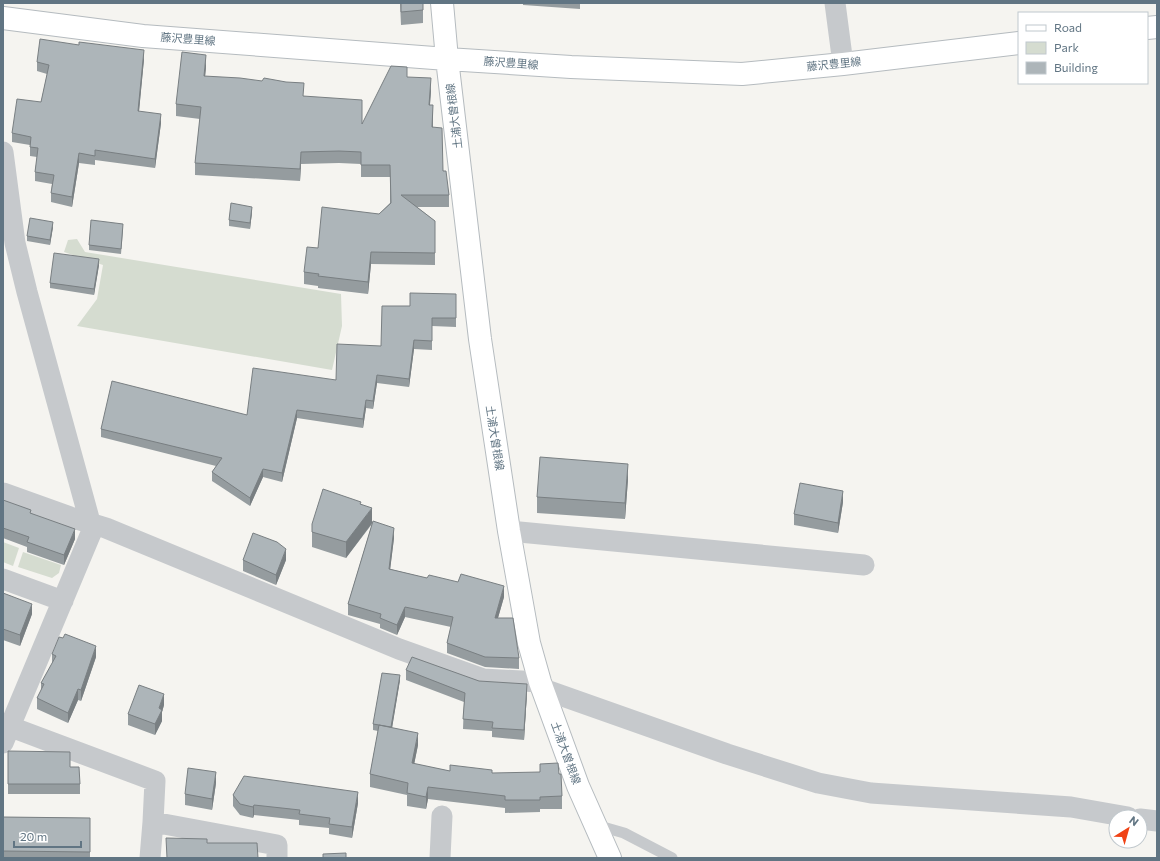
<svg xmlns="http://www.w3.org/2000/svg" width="1160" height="861" font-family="Commissioner,'Noto Sans JP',sans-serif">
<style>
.green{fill:#d5dcd0}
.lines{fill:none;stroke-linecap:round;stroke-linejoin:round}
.secondary-casing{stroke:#b5bbbf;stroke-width:24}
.service{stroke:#c6c9cc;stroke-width:11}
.minor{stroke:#c6c9cc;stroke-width:21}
.secondary{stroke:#fff;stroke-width:22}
.wall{fill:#959c9f}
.shaded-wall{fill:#797f82}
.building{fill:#adb5b9;stroke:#797f82}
.labels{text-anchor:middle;stroke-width:4;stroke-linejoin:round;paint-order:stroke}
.street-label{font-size:11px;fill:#617583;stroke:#fff}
</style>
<rect width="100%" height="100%" fill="#f5f4f0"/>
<!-- green -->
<path class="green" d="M77,239l8,13 256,42 1,32 -10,44 -255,-44 20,-27 6,-34 -39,-13 4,-12z
M3,542l16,6 -6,18 -10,-4z
M23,552l38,13 -2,8 -7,5 -34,-11z"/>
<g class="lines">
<defs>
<path id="secondary" d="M442,3l5,56 33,280 29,192 20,112 11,39 38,104 32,72
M3,18l140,18 304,23 124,8 171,7 101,-10 176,-21
M1147,28l10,-1"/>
</defs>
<!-- secondary casing -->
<use href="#secondary" class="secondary-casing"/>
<!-- service -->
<path class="service" d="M596,825l28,8 48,25"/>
<!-- minor -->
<path class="minor" d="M835,3l8,61
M3,152l12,91 12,49 63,230 1,11 -88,210
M3,493l67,24 36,11 293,121 84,30 57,3
M509,531l355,34
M3,579l60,22
M543,689l184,65 91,29 53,10 200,14 57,10
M3,724l152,57 -2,41 124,23v13
M1140,819l17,2
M150,858l3,-36
M440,858l2,-42"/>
<!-- secondary -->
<use href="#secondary" class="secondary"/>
</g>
<!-- wall -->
<path class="wall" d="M400,3h23v20l-22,2z
M523,3h57v6l-57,-4z
M144,59l-5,53 22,11 -6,45 -60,-8v5l-16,-2 -7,44 -21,-5v-9l1,-9 -17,-3v-9l2,-15 -7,-1v-11l-18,-3v-9l29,-31 6,-28 -10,-3v-9z
M206,67l-1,9 99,20 58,28 45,-47 24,13 -1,15 3,12v10l16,68v12h-32l18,14v44l-64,-1 -3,30 -50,-6v-2l-14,-2v-12l14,-24 61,-34 11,-11v-26h-29v-13l-22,-1 -38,1 -1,17 -105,-6v-12l5,-44 -24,-3v-12z
M252,212l-2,17 -21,-3v-6z
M53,227l-3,18 -23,-4v-5z
M123,230l-2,24 -32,-4v-5z
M99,265l-5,30 -44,-7v-5z
M456,303v24l-24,-1v24l-18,-1 -5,38 -32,-4 -4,26 -7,-1 -3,20 -66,-10 -15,64 -19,-5 -13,29 -38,-25v-9l4,-6 -115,-29v-8l146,-14 89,-35 45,-34 29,-40z
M628,479l-3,40 -88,-6v-16z
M3,500l28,13 44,26 -11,26 -37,-13v-5l-24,-9z
M843,502l-5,31 -44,-8v-11z
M361,504l11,19 22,15 -4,31 114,28 -6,21 21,40v11l-34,-2 -38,-14v-10l4,-16 -46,-10 -8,18 -17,-7v-4l-32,-9v-11l24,-80 -26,34 -34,-11v-23z
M243,560h43l-10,25 -33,-14z
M3,593l29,21 -12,32 -17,-6z
M52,654l44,3 -15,44 -3,-1 -10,23 -31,-14v-11l4,-7v-8l11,-19z
M406,670l73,11 48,12 -3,47 -32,-3v-6l-29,-2 1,-27 -58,-22z
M400,680l-8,48 26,17 -4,19 36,7 42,2 67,1 3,22v13h-22v3l-35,1v-5l-77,-9 -2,10 -19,-3v-11l-37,-8v-13l8,-43 -5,-1v-6z
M164,705l-2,7v9l-7,14 -27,-10v-11z
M8,751l62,16 10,17v10h-72z
M216,783l-4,27 -27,-5v-11z
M233,795l125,8 -6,35 -23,-4v-6l-30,-3v-5l-45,-5 -1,3 -13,-3 -7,-9z
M3,817l87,1v40h-87z"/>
<!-- shaded-wall -->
<path class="shaded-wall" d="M144,50v9l-6,62v-10z
M206,55v12l-2,21v-12z
M431,78v12l-2,27v-12z
M433,105v12l-1,22v-12z
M161,114v9l-6,45v-9z
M301,152v12l-1,17v-12z
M79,153v10l-7,44v-10z
M252,207v5l-2,17v-6z
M53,222v5l-3,18v-5z
M371,252v12l-3,30v-12z
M99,259v6l-5,30v-6z
M414,340v9l-5,38v-8z
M377,375v8l-4,26v-8z
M366,400v8l-3,20v-9z
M297,410v8l-15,64v-9z
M628,464v15l-3,40v-16z
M263,469v8l-13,29v-8z
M843,491v11l-5,31v-10z
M372,508v15l-26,35v-16z
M394,528v10l-5,41v-10z
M75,529v10l-11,26v-10z
M286,549v11l-10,25v-10z
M504,586v11l-9,31v-10z
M32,604v10l-12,32v-11z
M405,607v10l-8,18v-10z
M96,646v11l-15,44v-11z
M400,675v5l-9,54v-6z
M527,684v9l-3,47v-10z
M78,689v11l-10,23v-10z
M164,694v11l-2,7v9l-7,14v-11l4,-16z
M418,733v12l-6,30v-12z
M216,772v11l-4,27v-11z
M428,787v12l-2,10v-12z
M358,792v11l-6,35v-11z
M254,805v10l-1,3v-11z"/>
<!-- building -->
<path class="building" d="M401,3h22v7l-22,2z
M40,39l39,6v-3l65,8 -6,61 23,3 -6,45 -60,-9v6l-16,-3 -7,44 -21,-4 3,-18 -19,-3 3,-24 -8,-1 1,-10 -19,-4 5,-34 24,3 8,-37 -12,-3z
M182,52l24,3 -2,21 36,2 22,3 2,-3 22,4 18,1 -1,13 59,4v24l29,-58 16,1v10l24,1 -2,27h4l-1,22 10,1 1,43h3l3,24h-48l34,26v32l-64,-1 -3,30 -50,-6 1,-2 -15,-2 3,-25 11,1 4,-41 57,7 12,-11 -1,-38h-29v-13l-22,-1 -38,1 -1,17 -105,-6 6,-56 -25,-3z
M231,203l21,4 -2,16 -21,-3z
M30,218l23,4 -3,18 -23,-4z
M91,220l32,4 -2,25 -32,-4z
M54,253l45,6 -5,30 -44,-6z
M410,293l46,1v24h-24v23l-18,-1 -5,39 -32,-4 -4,26 -7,-1 -3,19 -66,-9 -15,63 -19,-4 -13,29 -38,-26 10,-14 -121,-29 11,-48 135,34 6,-47 83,12 1,-36 44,2 1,-40h28z
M540,457l88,7 -3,39 -88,-6z
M800,483l43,8 -5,32 -44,-9z
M323,489l38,13 -1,2 12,4 -26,34 -34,-10v-8z
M3,500l28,10 -1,3 45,16 -11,26 -37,-13 2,-5 -26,-9z
M373,521l21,7 -5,41 38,9 2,-3 29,7 3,-8 43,12 -9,32h18l6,40 -34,-1 -38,-14 6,-26 -48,-10 -8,18 -17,-7 1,-4 -33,-10z
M253,533l24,9 9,7 -10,26 -33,-15z
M3,593l29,11 -12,31 -17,-6z
M65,634l31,12 -15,44 -3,-1 -10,24 -31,-15 7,-14 -3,-1 15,-27 -4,-2 7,-17 4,1z
M412,657l67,24 48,3 -3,46 -32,-2 1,-6 -30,-3 2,-26 -59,-23z
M382,673l18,2 -9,52 -18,-3z
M139,685l25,9 -5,14 3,2 -7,14 -27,-10z
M379,725l39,8 -6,30 38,8v-6l42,5v3l48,-1v-8l18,-1 1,11h2l1,22 -22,1v3h-35v-4l-77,-9 -2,10 -19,-4 1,-10 -38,-9z
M8,751l62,1v15h9l1,17h-72z
M188,768l28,4 -4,27 -27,-5z
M244,776l114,16 -6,35 -23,-3 1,-6 -31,-4 1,-4 -46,-5 -1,2 -13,-3 -7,-9z
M3,817l87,1v34l-87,-1z
M166,838l41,1v4h50l1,15h-91z
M346,853v5h-23v-4z"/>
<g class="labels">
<!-- street labels -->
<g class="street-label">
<text transform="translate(188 39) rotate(4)" y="4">藤沢豊里線</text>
<text transform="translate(511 63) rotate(4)" y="4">藤沢豊里線</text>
<text transform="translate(834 64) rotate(-6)" y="4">藤沢豊里線</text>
<text transform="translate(454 116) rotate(-97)" y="4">土浦大曽根線</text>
<text transform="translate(495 438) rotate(81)" y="4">土浦大曽根線</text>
<text transform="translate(566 753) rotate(70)" y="4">土浦大曽根線</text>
</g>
</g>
<!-- border -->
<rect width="1160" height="861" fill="none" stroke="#617583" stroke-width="8"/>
<!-- legend -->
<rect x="1018" y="12" width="130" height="72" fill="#ffffff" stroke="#c0c8cd"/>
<rect x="1026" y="25" width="20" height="6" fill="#ffffff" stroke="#c0c8cd"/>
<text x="1054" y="32" font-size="12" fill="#617583">Road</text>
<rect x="1026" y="42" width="20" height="12" fill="#d5dcd0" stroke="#c0c8cd"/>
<text x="1054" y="52" font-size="12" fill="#617583">Park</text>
<rect x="1026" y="62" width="20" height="12" fill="#adb5b9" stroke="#c0c8cd"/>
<text x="1054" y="72" font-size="12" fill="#617583">Building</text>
<!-- north arrow -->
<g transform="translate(1128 829) rotate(37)"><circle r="19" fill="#ffffff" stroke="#c0c8cd"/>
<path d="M0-3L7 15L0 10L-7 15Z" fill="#f04315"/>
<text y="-6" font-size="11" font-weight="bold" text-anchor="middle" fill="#617583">N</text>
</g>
<!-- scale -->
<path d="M14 841v6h67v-6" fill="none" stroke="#617583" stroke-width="2"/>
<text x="20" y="841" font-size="12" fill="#617583" stroke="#ffffff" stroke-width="3" paint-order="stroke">20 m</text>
</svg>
